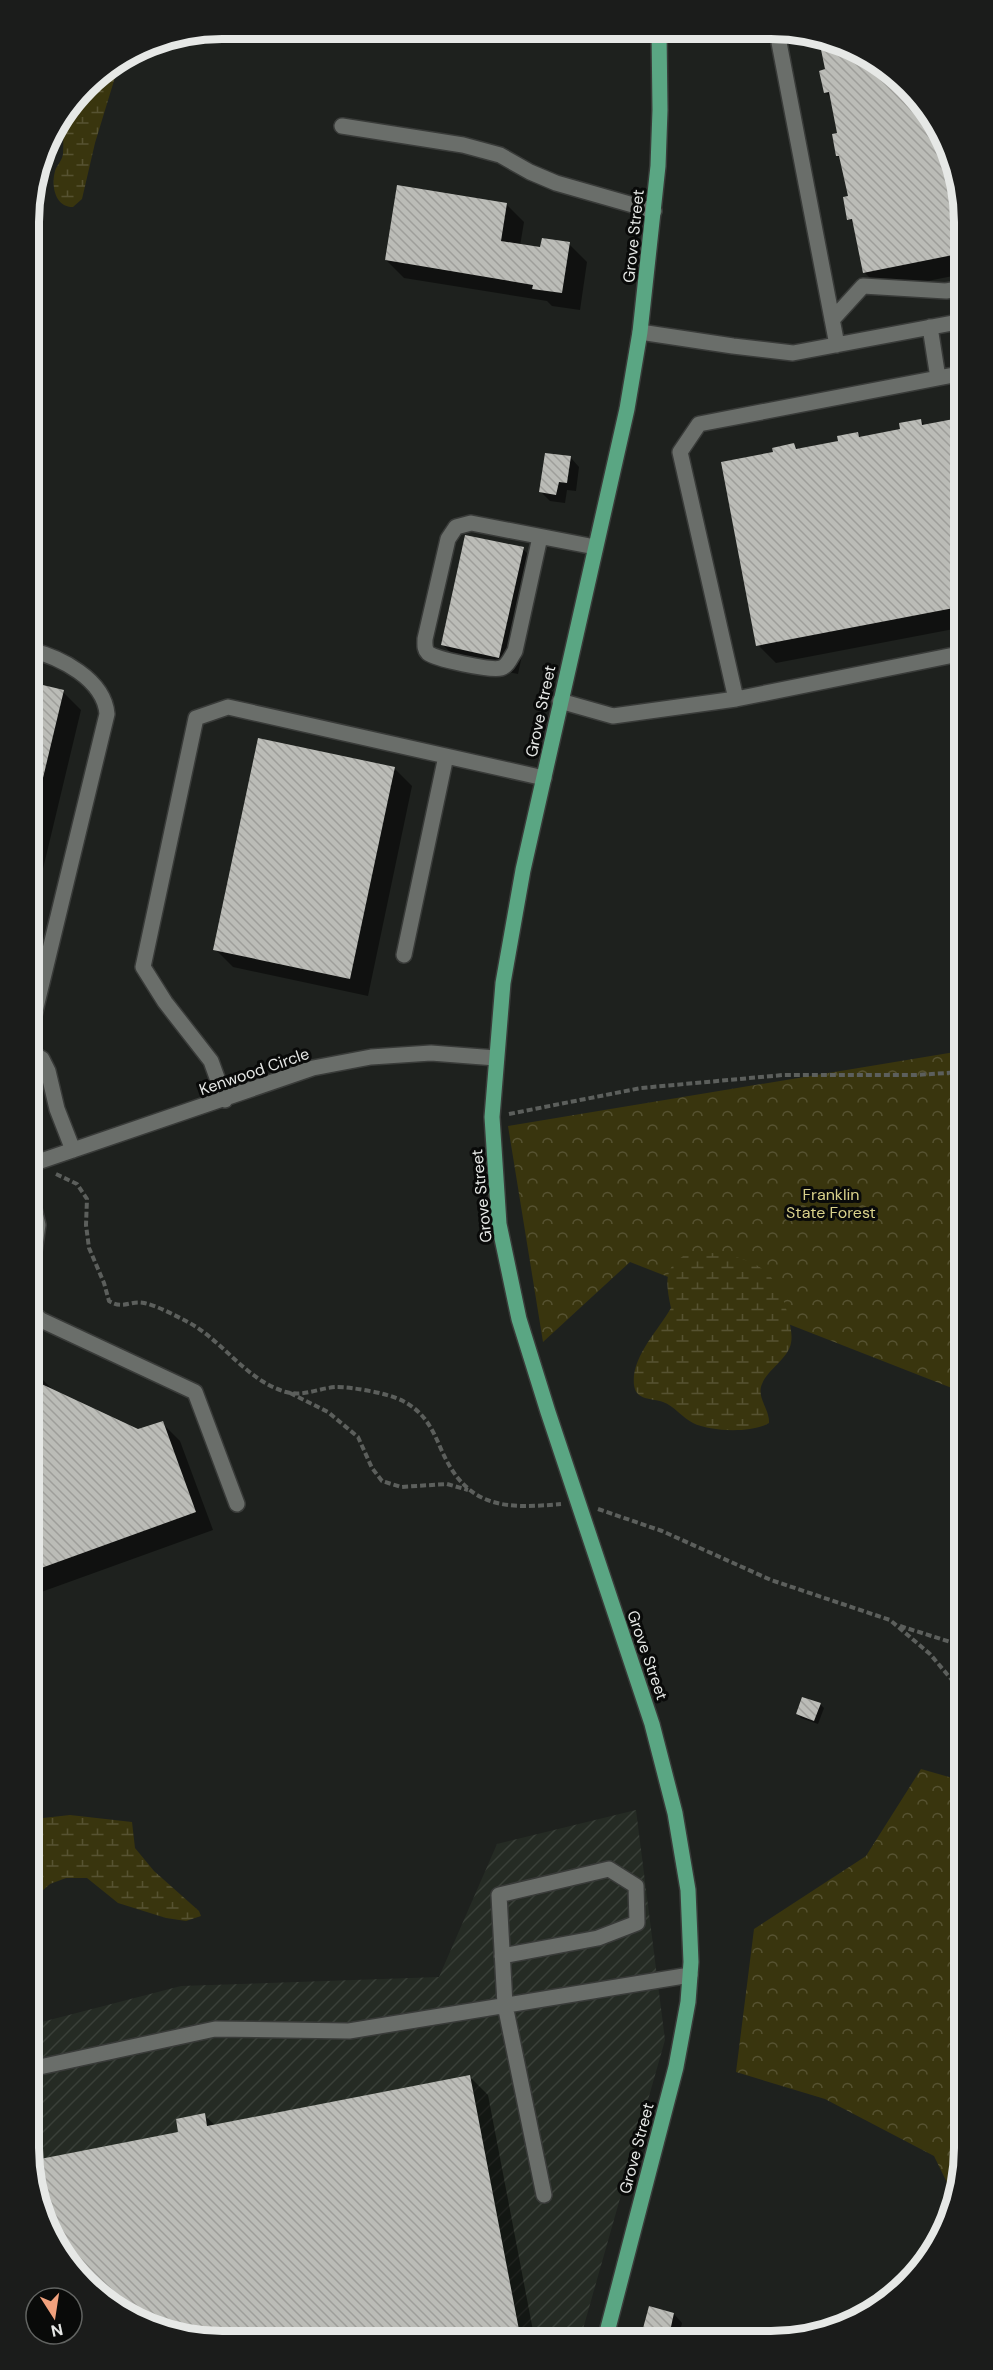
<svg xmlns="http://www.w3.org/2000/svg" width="993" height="2370" font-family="'DM Sans',sans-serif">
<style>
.industrial{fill:url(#industrial-furrows)}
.forest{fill:url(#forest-crowns)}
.wetland{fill:url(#wetland-marsh)}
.shadow{fill:#0007}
.building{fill:url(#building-back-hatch)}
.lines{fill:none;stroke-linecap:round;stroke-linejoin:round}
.minor-casing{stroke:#393b39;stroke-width:18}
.major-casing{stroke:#393b39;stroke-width:18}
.path{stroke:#5c5f5c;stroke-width:4;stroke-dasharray:6 3;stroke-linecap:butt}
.minor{stroke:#6a6e6a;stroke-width:15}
.major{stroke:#5aa683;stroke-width:15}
.labels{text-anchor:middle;stroke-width:6;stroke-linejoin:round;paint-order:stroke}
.street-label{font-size:16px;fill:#e6e8e6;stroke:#090a09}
.park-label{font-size:16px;fill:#d9d18b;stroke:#090a09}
.rim{fill:none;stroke:#e6e8e6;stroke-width:8}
</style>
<defs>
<pattern id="industrial-furrows" width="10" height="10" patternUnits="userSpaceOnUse" patternTransform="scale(1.5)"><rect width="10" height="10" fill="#252b24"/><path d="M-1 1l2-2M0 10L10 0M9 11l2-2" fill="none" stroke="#3a4039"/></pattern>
<pattern id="forest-crowns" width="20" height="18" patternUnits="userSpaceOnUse" patternTransform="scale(1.5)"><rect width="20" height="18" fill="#39350e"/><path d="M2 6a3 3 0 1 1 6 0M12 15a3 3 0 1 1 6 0" fill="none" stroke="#565231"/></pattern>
<pattern id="wetland-marsh" width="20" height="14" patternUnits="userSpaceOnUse" patternTransform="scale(1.5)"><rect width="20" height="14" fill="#39350e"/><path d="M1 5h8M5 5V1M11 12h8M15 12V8" fill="none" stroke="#565231"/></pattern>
<pattern id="building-back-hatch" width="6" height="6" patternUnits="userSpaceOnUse" patternTransform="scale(1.5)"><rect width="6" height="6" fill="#bbbcb7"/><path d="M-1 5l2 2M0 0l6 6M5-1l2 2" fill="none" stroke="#9e9e9a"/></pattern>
</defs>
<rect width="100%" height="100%" fill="#1e211e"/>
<!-- industrial -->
<path class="industrial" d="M636,1810l29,230 -84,296 -396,2 -49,-17 -51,-36 -50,-87 -1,-174 147,-38 258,-9 58,-133z"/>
<!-- forest -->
<path class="forest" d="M961,1051l1,341 -332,-130 -87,80 -35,-216z
M921,1769l42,12 1,379 -9,39 -21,-43 -109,-57 -89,-27 18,-143 112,-73z"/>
<!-- wetland -->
<path class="wetland" d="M120,61l-25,82 -13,56 -9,8c-18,0 -22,-21 -18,-36 2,-6 7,-10 8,-17 1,-12 -1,-31 4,-42 11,-21 33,-41 53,-51z
M693,1251c47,5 81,7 94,61 2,9 6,21 4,31 -3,16 -23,26 -29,41 -6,13 8,26 7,39 -16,10 -58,9 -76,0 -10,-5 -19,-17 -30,-21 -11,-4 -27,-1 -29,-17 -3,-28 24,-54 37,-77 -6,-28 -8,-44 22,-57z
M70,1815l62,7 3,26 19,23 45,40 2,5 -15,5 -20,-3 -48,-15 -31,-25h-21l-16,6 -16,14v-79z"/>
<!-- shadow -->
<path class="shadow" d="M820,36l37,13 51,36 50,87v103l-76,15 -18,-18 -9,-47 -6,-6v-21l-7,-38 -5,-4 2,-22 -8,-36 -6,-6 2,-22z
M506,204l18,18 -4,24 22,3 27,-5 18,18 -7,48 -28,-4 -5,-5 -143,-23 -18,-18z
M959,419v209l-183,35 -18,-18 17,-192 19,-8 5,5 41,-8 17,-8 5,4 40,-8 19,-9 5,5z
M571,458l8,9 -3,24 -9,-1 -2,13 -15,-2 -9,-9z
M523,549l18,18 -23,107 -57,-11 -18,-18z
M30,684l33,8 18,18 -50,209z
M394,768l18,18 -44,210 -135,-29 -18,-18z
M33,1377l1,1 6,-1 16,16 82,37 24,-7 18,18 33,89 -180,65z
M820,1704l4,4 -6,16 -17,-6 -4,-4z
M470,2077l18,18 46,241 -349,2 -49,-17 -51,-36 -50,-87v-36l145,-28 24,-19 12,11z
M674,2314l8,9 -3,13h-31l-4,-4z
M723,2328l21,6 1,1h-25z"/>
<!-- building -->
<path class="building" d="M818,35l39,14 51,36 50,87v82l-95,19 -11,-54 -5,1 -4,-23 5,-1 -9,-40h-3l-4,-22 5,-1 -8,-41 -5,1 -5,-22 6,-2z
M397,185l110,18 -6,38 39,6 2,-9 28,4 -8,51 -30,-4 1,-4 -148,-25z
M959,418v189l-203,39 -35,-184 52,-10 -1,-4 22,-5 2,6 42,-8 -1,-5 21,-4 1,5 41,-8 -1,-6 22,-4 1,6z
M545,453l26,3 -4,27 -8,-1 -3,13 -17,-3z
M465,535l59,12 -25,111 -58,-13z
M30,682l34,8 -27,113 -6,-1z
M258,738l137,29 -45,212 -137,-29z
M33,1380l105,49 25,-8 33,91 -163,59z
M802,1697l19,6 -7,18 -18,-7z
M470,2075l50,260 -335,3 -49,-17 -51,-36 -50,-87v-38l143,-28 -2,-13 29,-6 2,13z
M649,2306l25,7 -5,23 -27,-4z"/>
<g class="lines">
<defs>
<path id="minor" d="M777,32l60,313
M342,126l121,19 37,10 30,17 26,11 98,28
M832,320l31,-34 83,5 12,-2
M930,327l8,51 -239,46 -19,28 56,247 223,-45
M640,332l93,14 60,7 165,-31
M938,378l21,-4
M540,537l-25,114c-4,6 -7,15 -14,17 -10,3 -66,-9 -73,-15 -4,-4 -3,-9 -3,-14l23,-100 8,-12 15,-4 124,24
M30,650c30,7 74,29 77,64l-76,314
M560,701l53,15 123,-17
M404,955l42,-199
M32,1053l10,6 6,12 9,38 16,41
M225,1100l-14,-39 -46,-59 -22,-35 53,-249 32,-11 316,71
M32,1164l281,-96 58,-11 60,-4 65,5
M32,1201l6,24 -6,40
M32,1312l9,8 154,72 42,112
M502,1956l96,-18 39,-15 -1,-37 -27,-17 -110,26 6,110 39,190
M35,2068l180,-39 134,2 341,-56"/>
<path id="major" d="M606,2336l70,-269 12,-65 3,-40 -3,-72 -13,-77 -23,-89 -104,-312 -29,-93 -20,-95 -7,-107 11,-134 20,-113 104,-461 13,-77 18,-166 2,-56 -1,-79"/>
</defs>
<!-- minor casing -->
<use href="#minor" class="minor-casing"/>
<!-- major casing -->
<use href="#major" class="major-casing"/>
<!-- path -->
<path class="path" d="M509,1114l132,-26 142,-13h133l45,-3
M56,1174l21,10 10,15 -1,26 3,23 15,35 5,18c15,9 21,-1 35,2 14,3 30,12 42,18 37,19 59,59 100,71 17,5 33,-4 50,-5 16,0 52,6 67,14 21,11 29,27 38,48 26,60 64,60 120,55
M290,1393l38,19 30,25 14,31 10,13 19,6 46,-3 21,6
M598,1509l64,22 109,49 119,40 40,34 33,39
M900,1626l63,20"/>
<!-- minor -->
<use href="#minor" class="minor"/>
<!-- major -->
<use href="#major" class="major"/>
</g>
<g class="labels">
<!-- street labels -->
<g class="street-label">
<text transform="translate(633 236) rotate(-84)" y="6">Grove Street</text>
<text transform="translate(540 711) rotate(-78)" y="6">Grove Street</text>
<text transform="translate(254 1071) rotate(-19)" y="6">Kenwood Circle</text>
<text transform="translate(481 1196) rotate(-96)" y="6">Grove Street</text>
<text transform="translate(648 1655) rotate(71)" y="6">Grove Street</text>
<text transform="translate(636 2148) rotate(-75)" y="6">Grove Street</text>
</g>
<!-- park labels -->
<g class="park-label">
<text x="831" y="1200">Franklin<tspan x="831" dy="18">State Forest</tspan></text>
</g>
</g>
<!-- crop -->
<path d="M0 0H993V2370H0ZM222 39H771A183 183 0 0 1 954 222V2148A183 183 0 0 1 771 2331H222A183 183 0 0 1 39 2148V222A183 183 0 0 1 222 39Z" fill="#1b1c1b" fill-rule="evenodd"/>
<path class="rim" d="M222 39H771A183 183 0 0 1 954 222V2148A183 183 0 0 1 771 2331H222A183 183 0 0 1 39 2148V222A183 183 0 0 1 222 39Z"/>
<!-- north arrow -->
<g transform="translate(54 2316) rotate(168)"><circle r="28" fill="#090a09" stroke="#616361" stroke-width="1.5"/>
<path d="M0-4.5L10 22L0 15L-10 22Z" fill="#f1a17d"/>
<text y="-9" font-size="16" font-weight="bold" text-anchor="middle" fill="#e6e8e6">N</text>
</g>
</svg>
